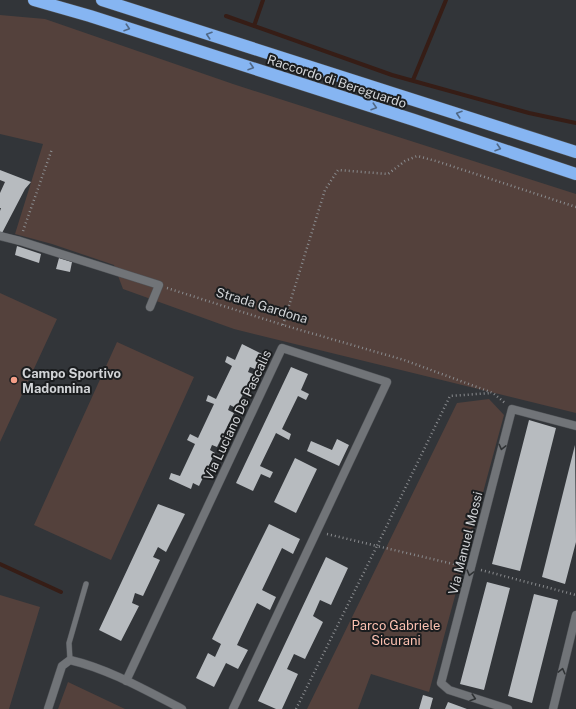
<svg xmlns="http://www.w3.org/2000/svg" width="576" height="709" font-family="'Public Sans',sans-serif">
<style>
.green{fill:#54413c}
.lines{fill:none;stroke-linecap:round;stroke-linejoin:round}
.stream{stroke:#361d16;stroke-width:4}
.building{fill:#b7bbbf}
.lane-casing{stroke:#515458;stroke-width:6}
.street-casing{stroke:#515458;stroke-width:9}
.highway-casing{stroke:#515458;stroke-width:13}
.path{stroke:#8a8c8f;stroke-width:2.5;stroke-dasharray:1 3;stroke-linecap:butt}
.lane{stroke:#717478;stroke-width:5}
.street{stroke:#717478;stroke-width:8}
.highway{stroke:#86b5f2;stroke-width:12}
.oneway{stroke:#506988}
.oneway2{stroke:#303335}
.poi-dot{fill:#f49e87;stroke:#1b1d1f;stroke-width:1.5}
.labels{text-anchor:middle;stroke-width:4;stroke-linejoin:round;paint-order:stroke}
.street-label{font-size:13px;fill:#d2d4d7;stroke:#1b1d1f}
.poi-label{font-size:13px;font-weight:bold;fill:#d2d4d7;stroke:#1b1d1f;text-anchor:start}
.park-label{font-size:13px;fill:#fdc1b1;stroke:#1b1d1f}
</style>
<rect width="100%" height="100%" fill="#323539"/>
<!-- green -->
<path class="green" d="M0,15l45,4 188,65 343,110v219l-342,-84 -111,-40 -9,-24 -62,-21 -37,-10 28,-90 -43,-10z
M0,293l57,26 -57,123z
M117,342l77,35 -83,183 -77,-35z
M489,399l15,16 -75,277 -58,-18 -13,35h-51l150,-306z
M0,595l40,12 -31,102h-9z
M68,682l57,27h-67z"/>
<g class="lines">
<!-- stream -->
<path class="stream" d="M226,16l166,59 137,38 47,10
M254,26l9,-26
M413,80l33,-80
M0,564l61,28"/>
</g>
<!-- building -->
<path class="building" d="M0,170l31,12 -6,7 -23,44h-2v-22l1,-3h-1v-15l5,-11 -5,-2z
M17,246l24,8 -2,9 -24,-8z
M59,258l13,4 -2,10 -14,-3z
M242,344l20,10 -7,15 -5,-2 -2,5 5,2 -17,34 -6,-3 -2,5 6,3 -17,34 -5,-2 -2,5 5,3 -16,33 -6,-3 -2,6 -22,-10 2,-6 9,3 15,-32 -8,-4 3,-6 8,4 16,-34 -8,-3 2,-6 8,4 16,-33 -7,-4 2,-6 8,4z
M291,367l17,7 -7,16 8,4 -3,6 -8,-4 -16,33 9,5 -2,6 -13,-7 -16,33 13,6 -3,6 -9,-4 -8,17 -17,-8z
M529,420l27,8 -36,143 -28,-7z
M337,439l12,6 -10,21 -32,-15 4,-10 21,9z
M575,445l1,97 -11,42 -23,-7z
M295,458l22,11 -21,44 -22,-11z
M158,504l27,10 -19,38 -8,-5 -5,10 7,3 -17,36 -8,-3 -3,10 7,3 -18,35 -22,-11z
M269,524l31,15 -7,15 -11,-6 -20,42 14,7 -6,13 -13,-7 -20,42 11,5 -10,19 -12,-6 -12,24 -18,-9 12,-25 7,4 6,-13 -9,-5z
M326,557l22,11 -17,37 -11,-5 -7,16 10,6 -18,37 -11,-5 -7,15 11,5 -16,35h-6l-18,-8z
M487,582l23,6 -26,102 -24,-6z
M534,594l24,6 -26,103 -24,-7z
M423,695l10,3 -3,11h-11z
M448,702l19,7h-22z"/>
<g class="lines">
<defs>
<path id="lane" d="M70,660l-1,-17 17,-59"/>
<path id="street" d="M0,236l20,5 139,44 -9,22
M126,681l156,-333 105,34 -154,327
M48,709l14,-43 8,-6c39,9 77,31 112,49
M508,709l-59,-19 -8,-7 71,-274 64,17
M553,709l23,-94"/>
<path id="highway" d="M34,0l56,16 324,104 162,54
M102,0l474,152"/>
</defs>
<!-- lane casing -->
<use href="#lane" class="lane-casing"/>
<!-- street casing -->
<use href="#street" class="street-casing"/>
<!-- highway casing -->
<use href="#highway" class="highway-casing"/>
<!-- path -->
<path class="path" d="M23,231l29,-82
M167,288l116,37 121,35 89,33 12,10
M283,325l42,-135 13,-20 50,4 17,-13 12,-5 19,5 140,46
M327,534l50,12 73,-150 41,-3
M481,570l95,25
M296,709l81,-163 85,20"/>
<!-- lane -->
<use href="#lane" class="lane"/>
<!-- street -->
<use href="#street" class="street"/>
<!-- highway -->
<use href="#highway" class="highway"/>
</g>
<!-- one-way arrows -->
<defs><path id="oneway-chevron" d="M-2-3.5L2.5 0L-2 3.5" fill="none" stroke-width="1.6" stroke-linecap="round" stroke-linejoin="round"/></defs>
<g class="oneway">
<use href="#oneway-chevron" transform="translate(127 28) rotate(18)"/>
<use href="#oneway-chevron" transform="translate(209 35) rotate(-162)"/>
<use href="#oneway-chevron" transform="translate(251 67) rotate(18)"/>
<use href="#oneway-chevron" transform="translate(374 107) rotate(18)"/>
<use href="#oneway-chevron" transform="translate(459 114) rotate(-162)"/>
<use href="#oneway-chevron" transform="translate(498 148) rotate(18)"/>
</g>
<g class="oneway2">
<use href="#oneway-chevron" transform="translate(502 447) rotate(104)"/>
<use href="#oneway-chevron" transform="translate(470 573) rotate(105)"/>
<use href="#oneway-chevron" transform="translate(562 671) rotate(-76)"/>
<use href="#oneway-chevron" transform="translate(473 698) rotate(18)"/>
</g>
<!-- markers -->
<circle class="poi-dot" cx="14" cy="380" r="4"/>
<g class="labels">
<!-- street labels -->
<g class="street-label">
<text transform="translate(337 81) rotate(18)" y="5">Raccordo di Bereguardo</text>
<text transform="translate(262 305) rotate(17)" y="5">Strada Gardona</text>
<text transform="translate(237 415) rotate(-65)" y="5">Via Luciano De Pascalis</text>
<text transform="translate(465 543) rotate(-76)" y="5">Via Manuel Mossi</text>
</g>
<!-- poi labels -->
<g class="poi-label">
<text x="22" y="378">Campo Sportivo<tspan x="22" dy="15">Madonnina</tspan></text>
</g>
<!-- park labels -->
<g class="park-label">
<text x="396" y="630">Parco Gabriele<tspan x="396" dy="15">Sicurani</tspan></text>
</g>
</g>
</svg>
